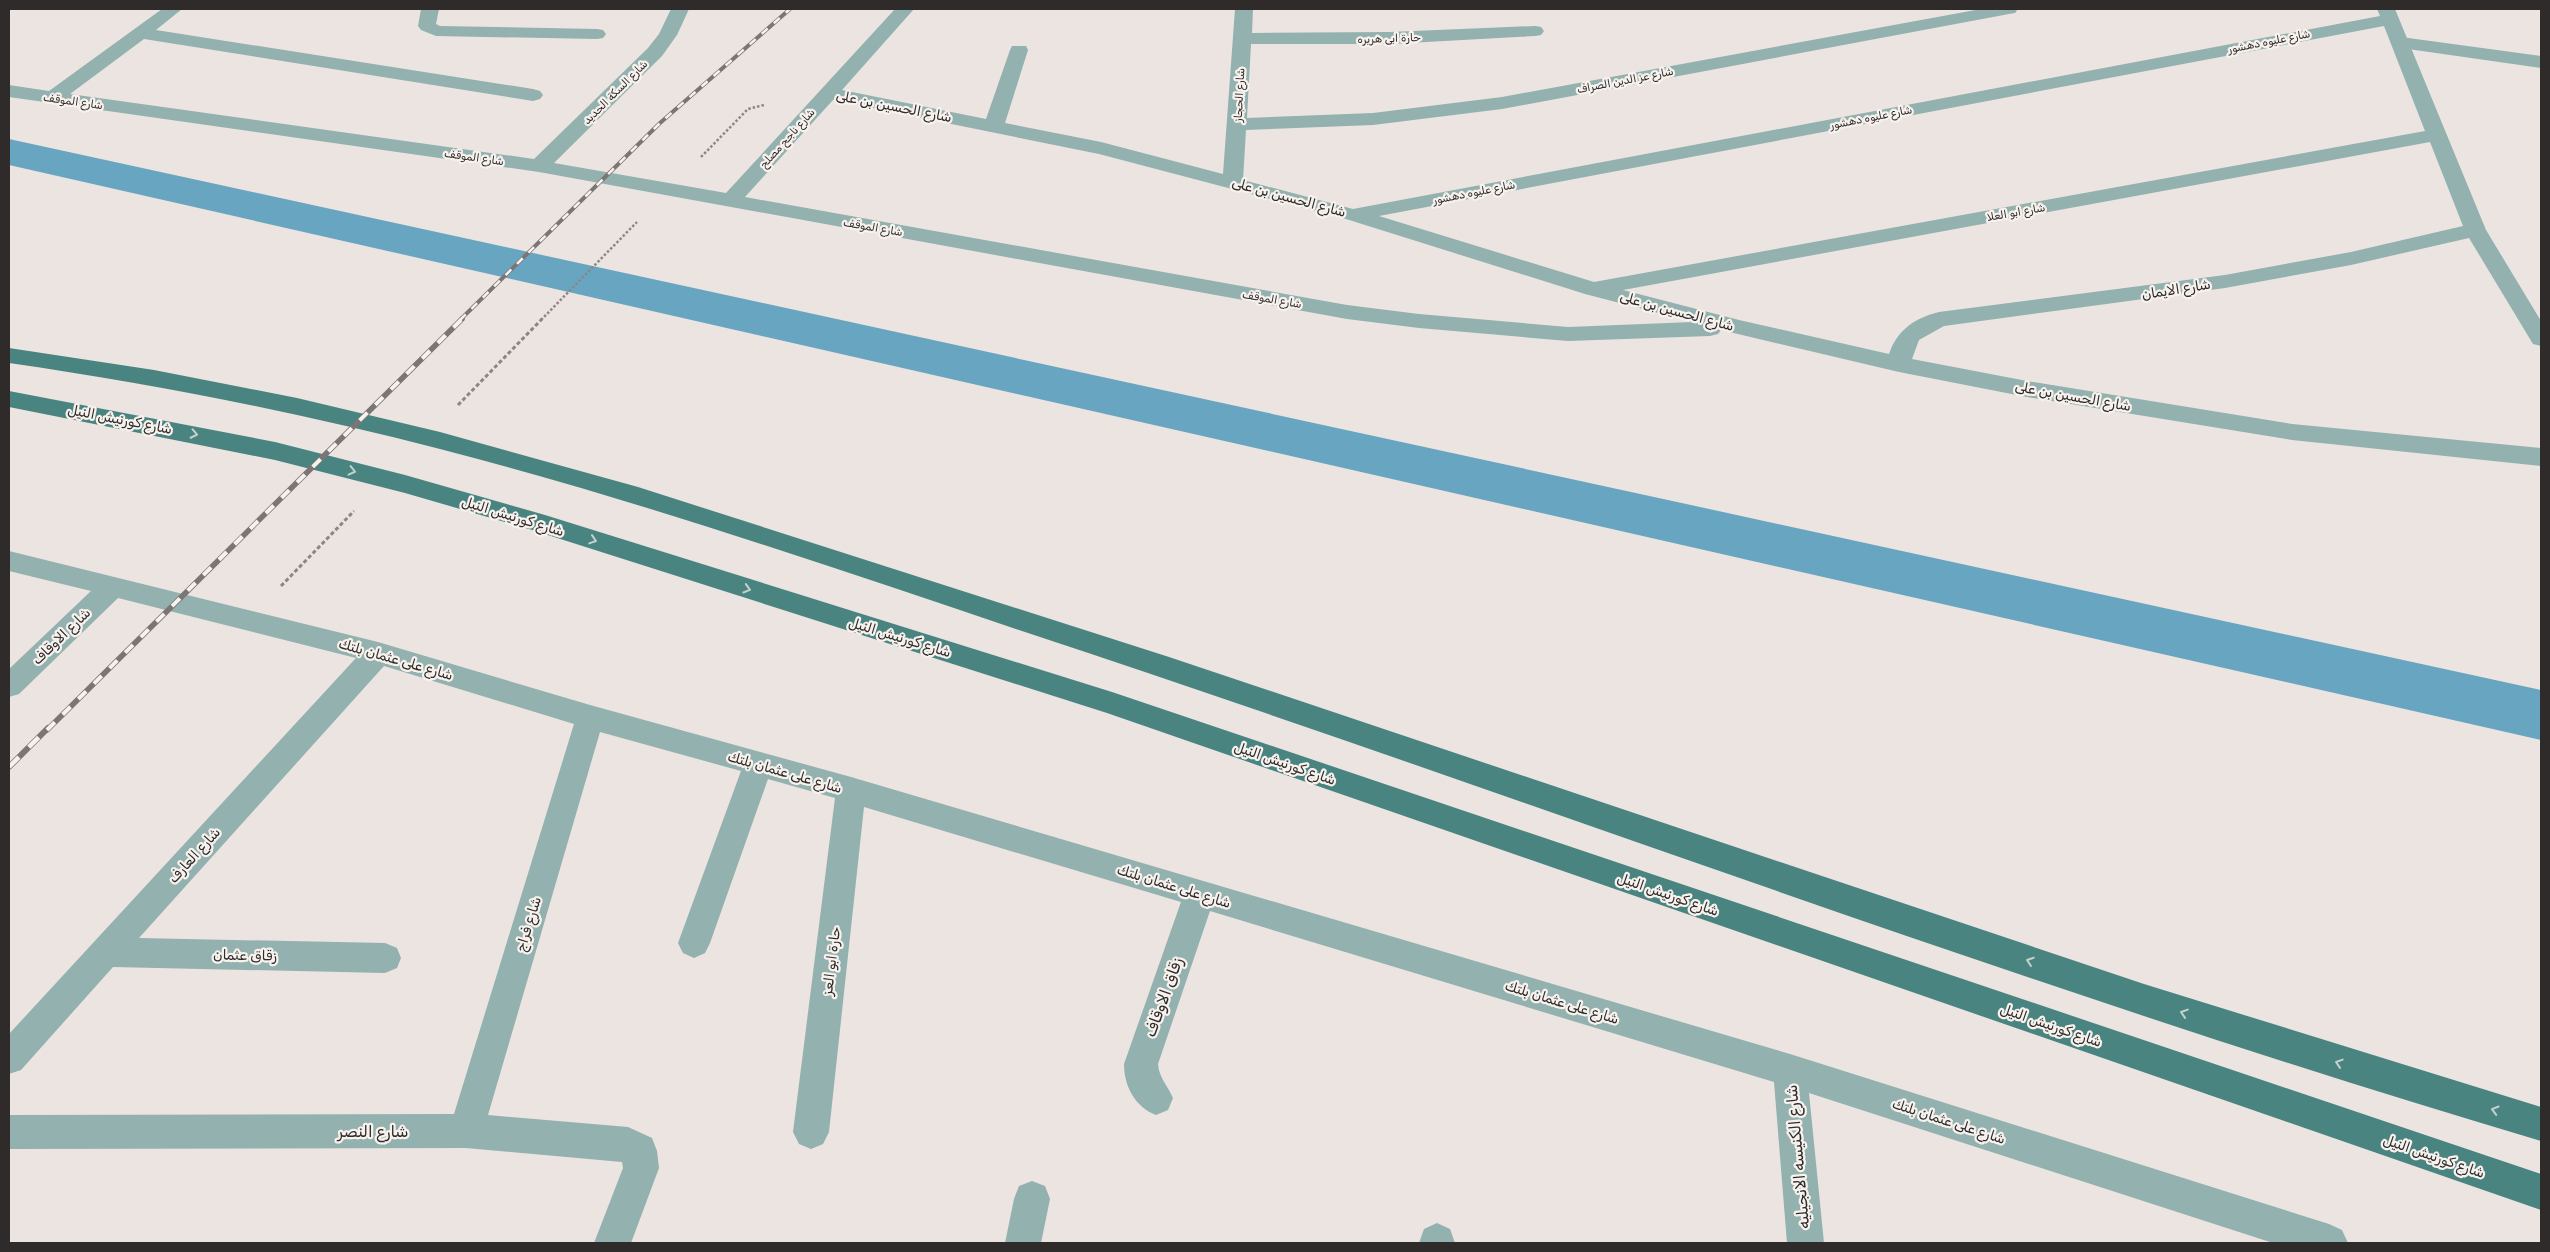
<svg xmlns="http://www.w3.org/2000/svg" width="2550" height="1252" font-family="Rubik,'Noto Naskh Arabic',sans-serif">
<style>
.lines{fill:none;stroke-linecap:round;stroke-linejoin:round}
.canal{fill:#68a5c0;fill-rule:evenodd}
.path-far1{stroke:#8c8785;stroke-width:2.5;stroke-dasharray:2.5 2;stroke-linecap:butt}
.path{stroke:#8c8785;stroke-width:3;stroke-dasharray:4 2.5;stroke-linecap:butt}
.lane{fill:#93b1ae;fill-rule:evenodd}
.street{fill:#93b1ae;fill-rule:evenodd}
.primary{fill:#498480;fill-rule:evenodd}
.rail-far2-casing{stroke:#7b7675;stroke-width:4}
.rail-far1-casing{stroke:#7b7675;stroke-width:5.5}
.rail-casing{stroke:#7b7675;stroke-width:6}
.rail-far2{stroke:#f8f2ee;stroke-width:2.5;stroke-dasharray:8;stroke-linecap:butt}
.rail-far1{stroke:#f8f2ee;stroke-width:4;stroke-dasharray:11;stroke-linecap:butt}
.rail{stroke:#f8f2ee;stroke-width:4.5;stroke-dasharray:14;stroke-linecap:butt}
.oneway{stroke:#c4d1cd}
.labels{text-anchor:middle;stroke-width:4.5;stroke-linejoin:round;paint-order:stroke}
.far-street-label{font-size:11px;fill:#2e2b2a;stroke:#f8f2ee}
.street-label{font-size:14px;fill:#2e2b2a;stroke:#f8f2ee}
.near-street-label{font-size:16px;fill:#2e2b2a;stroke:#f8f2ee}
</style>
<rect width="100%" height="100%" fill="#ebe4e1"/>
<g class="lines">
<!-- canal -->
<path class="canal" d="M9,139l2532,551v50l-2532,-575z"/>
<!-- path-far1 -->
<path class="path-far1" d="M701,157l47,-48 16,-4
M541,320l96,-98"/>
<!-- path -->
<path class="path" d="M458,405l84,-86
M281,586l73,-75"/>
<!-- lane -->
<path class="lane" d="M2401,37l140,19v12l-147,-21 -2,-4 2,-4z"/>
<!-- street -->
<path class="street" d="M162,9h20l-26,21 377,59 7,2 3,4 -3,4 -7,2 -389,-62 -74,55 464,65 114,-111 11,-14 12,-25h18l-12,26 -15,21 -108,107 172,30 169,-184h19l-72,81 144,29 24,-69 2,-4h14l2,4 -23,73 96,19 122,32 12,-165h18l-1,24 138,-1 145,-6 6,1 3,4 -3,4 -6,1 -145,8h-139l-4,74 126,-5 129,-16 479,-88h37l-3,4 -6,1 -507,95 -129,16 -127,5 -3,50 110,29 1027,-193 -3,-7h18l91,221 55,91v25l-8,-2 -64,-106 -118,27 -126,23 -281,38 -25,14 -7,19 115,22 265,43 249,24v18l-249,-26 -265,-43 -128,-25 -178,-42 -3,4 -8,2 -142,5 -149,-13 -72,-9 -808,-147 -530,-75v-12l40,6zM2384,26l41,105 -831,151 -215,-66zM833,100l266,54 247,65 239,75 108,28 -125,5 -149,-13 -72,-9 -602,-108zM2430,142l33,84 -112,26 -126,23 -286,37c-24,6 -42,18 -50,42l-150,-34 -116,-30z
M421,9h18l-3,15 4,2 157,3 6,1 3,4 -3,4 -6,1 -161,-3 -15,-6 -3,-4z
M9,551l369,91 212,63 261,72 939,277 539,170 13,6 6,13h-75l-464,-150 15,150h-37l-13,-161 -564,-171 -52,153c1,14 10,22 15,34l-5,12 -12,5c-21,-8 -32,-29 -32,-51l57,-162 -317,-95 -35,325 -6,12 -12,5 -12,-5 -6,-12 42,-334 -67,-19 -58,164 -5,10 -11,5 -11,-5 -5,-10 63,-172 -141,-39 -112,383 140,12 24,11 5,13 2,17 -28,75h-37l29,-75 -1,-6 -156,-14 -457,1v-34l445,-1 120,-390 -190,-58 -245,272 246,5 12,5 4,10 -4,10 -12,5 -272,-6 -92,103 -12,4v-40l347,-376 -238,-60 -99,96 -10,3v-28l82,-78 -82,-20z
M1032,1181l13,5 5,13 -9,44h-36l9,-44 5,-13z
M1437,1223l13,6 5,14h-36l5,-14z"/>
<!-- primary -->
<path class="primary" d="M9,348l145,22 143,28 143,34 198,55 531,170 975,327 397,123v34c-511,-151 -1010,-342 -1516,-509 -194,-65 -387,-132 -585,-183 -142,-37 -286,-65 -431,-86z
M9,391l266,51 130,33 140,40 567,177 1429,482v36l-1434,-497 -578,-184 -124,-36 -130,-33 -266,-53z"/>
<defs>
<path id="rail-far2" d="M460,320l200,-197 130,-114"/>
<path id="rail-far1" d="M47,730l415,-411"/>
<path id="rail" d="M9,767l39,-39"/>
</defs>
<!-- rail-far2 casing -->
<use href="#rail-far2" class="rail-far2-casing"/>
<!-- rail-far1 casing -->
<use href="#rail-far1" class="rail-far1-casing"/>
<!-- rail casing -->
<use href="#rail" class="rail-casing"/>
<!-- rail-far2 -->
<use href="#rail-far2" class="rail-far2"/>
<!-- rail-far1 -->
<use href="#rail-far1" class="rail-far1"/>
<!-- rail -->
<use href="#rail" class="rail"/>
</g>
<!-- one-way arrows -->
<defs><path id="oneway-chevron" d="M-2-3.5L2.5 0L-2 3.5" fill="none" stroke-width="1.6" stroke-linecap="round" stroke-linejoin="round" transform="scale(1.25)"/></defs>
<g class="oneway">
<use href="#oneway-chevron" transform="translate(194 434) rotate(12)"/>
<use href="#oneway-chevron" transform="translate(352 471) rotate(14)"/>
<use href="#oneway-chevron" transform="translate(593 540) rotate(18)"/>
<use href="#oneway-chevron" transform="translate(747 589) rotate(17)"/>
<use href="#oneway-chevron" transform="translate(2030 961) rotate(-161)"/>
<use href="#oneway-chevron" transform="translate(2184 1013) rotate(-162)"/>
<use href="#oneway-chevron" transform="translate(2339 1063) rotate(-162)"/>
<use href="#oneway-chevron" transform="translate(2495 1110) rotate(-164)"/>
</g>
<g class="labels">
<!-- far-street labels -->
<g class="far-street-label">
<text transform="translate(1389 38) rotate(-2)" y="4">حارة ابى هريره</text>
<text transform="translate(2269 41) rotate(-11)" y="4">شارع عليوه دهشور</text>
<text transform="translate(1625 80) rotate(-11)" y="4">شارع عز الدين الصراف</text>
<text transform="translate(615 92) rotate(-45)" y="4">شارع السكة الحديد</text>
<text transform="translate(1239 95) rotate(-87)" y="4">شارع الحجاز</text>
<text transform="translate(73 101) rotate(8)" y="4">شارع الموقف</text>
<text transform="translate(1871 117) rotate(-11)" y="4">شارع عليوه دهشور</text>
<text transform="translate(787 138) rotate(-48)" y="4">شارع ناجح مصلح</text>
<text transform="translate(474 157) rotate(8)" y="4">شارع الموقف</text>
<text transform="translate(1474 192) rotate(-11)" y="4">شارع عليوه دهشور</text>
<text transform="translate(2016 212) rotate(-10)" y="4">شارع ابو العلا</text>
<text transform="translate(873 227) rotate(10)" y="4">شارع الموقف</text>
<text transform="translate(1272 299) rotate(10)" y="4">شارع الموقف</text>
</g>
<!-- street labels -->
<g class="street-label">
<text transform="translate(894 106) rotate(11)" y="5">شارع الحسين بن على</text>
<text transform="translate(1289 197) rotate(15)" y="5">شارع الحسين بن على</text>
<text transform="translate(2176 289) rotate(-9)" y="5">شارع الايمان</text>
<text transform="translate(1677 311) rotate(15)" y="5">شارع الحسين بن على</text>
<text transform="translate(2073 396) rotate(10)" y="5">شارع الحسين بن على</text>
<text transform="translate(120 419) rotate(11)" y="5">شارع كورنيش النيل</text>
<text transform="translate(513 516) rotate(17)" y="5">شارع كورنيش النيل</text>
<text transform="translate(61 636) rotate(-44)" y="5">شارع الاوقاف</text>
<text transform="translate(900 637) rotate(17)" y="5">شارع كورنيش النيل</text>
<text transform="translate(396 659) rotate(16)" y="5">شارع على عثمان بلتك</text>
<text transform="translate(1285 763) rotate(19)" y="5">شارع كورنيش النيل</text>
<text transform="translate(785 772) rotate(16)" y="5">شارع على عثمان بلتك</text>
<text transform="translate(194 855) rotate(-48)" y="5">شارع العارف</text>
<text transform="translate(1174 886) rotate(17)" y="5">شارع على عثمان بلتك</text>
<text transform="translate(1668 894) rotate(19)" y="5">شارع كورنيش النيل</text>
<text transform="translate(528 924) rotate(-73)" y="5">شارع فراج</text>
<text transform="translate(245 955) rotate(1)" y="5">زقاق عثمان</text>
<text transform="translate(831 961) rotate(-83)" y="5">حارة ابو العز</text>
<text transform="translate(1562 1002) rotate(17)" y="5">شارع على عثمان بلتك</text>
<text transform="translate(2051 1025) rotate(19)" y="5">شارع كورنيش النيل</text>
<text transform="translate(1949 1121) rotate(18)" y="5">شارع على عثمان بلتك</text>
<text transform="translate(2434 1156) rotate(19)" y="5">شارع كورنيش النيل</text>
</g>
<!-- near-street labels -->
<g class="near-street-label">
<text transform="translate(1163 997) rotate(-70)" y="6">زقاق الاوقاف</text>
<text x="373" y="1137">شارع النصر</text>
<text transform="translate(1797 1157) rotate(-95)" y="6">شارع الكنيسه الانجيليه</text>
</g>
</g>
<!-- border -->
<rect width="2550" height="1252" fill="none" stroke="#2e2b2a" stroke-width="20"/>
</svg>
